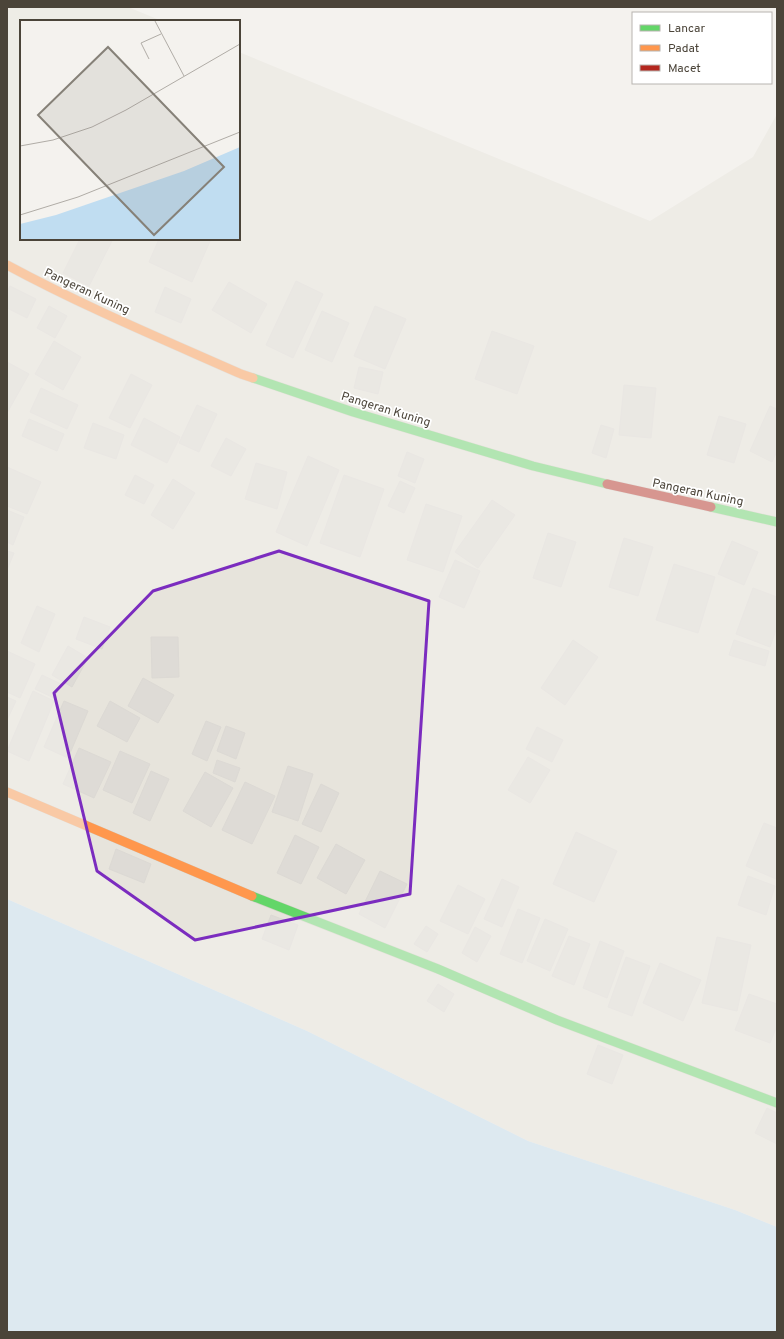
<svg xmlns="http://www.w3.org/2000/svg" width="784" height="1339" font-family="Overpass,sans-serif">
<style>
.residential{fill:#e7e4dc}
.water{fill:#c0ddf1}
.building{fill:#dedbd6;stroke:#dcd9d4}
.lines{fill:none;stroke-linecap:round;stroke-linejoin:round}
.fast-casing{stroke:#d3cfc5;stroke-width:10}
.slow-casing{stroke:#d3cfc5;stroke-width:10}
.jam-casing{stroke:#d3cfc5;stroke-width:10}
.fast{stroke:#63d668;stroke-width:9}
.slow{stroke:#ff974d;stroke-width:9}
.jam{stroke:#b3261e;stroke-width:9}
.marked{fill:none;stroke:#7b2cbf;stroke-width:3;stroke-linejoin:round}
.labels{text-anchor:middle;stroke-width:3.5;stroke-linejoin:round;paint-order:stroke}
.street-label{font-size:12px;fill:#4b4439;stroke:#fff}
.inset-road{fill:none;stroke:#b0aca6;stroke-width:1}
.view{fill:#868178;fill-opacity:0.15;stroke:#868178;stroke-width:2}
.inset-edge{fill:none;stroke:#4b4439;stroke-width:2}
</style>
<rect width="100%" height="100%" fill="#f4f2ee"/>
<!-- residential -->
<path class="residential" d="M7,7h121l34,14h-141v218h218v-187l411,169 103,-64 24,-43v1113l-42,-17 -207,-69 -221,-110 -300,-132z"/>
<!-- water -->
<path class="water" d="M7,899l300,132 221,110 207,69 42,17v105h-770z"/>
<!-- building -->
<path class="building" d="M80,239h33l-24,47 -26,-13z
M159,239h52l-19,43 -43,-20z
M296,281l27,13 -30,64 -27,-13z
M229,282l38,22 -16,29 -39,-23z
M10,286l26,13 -9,19 -20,-10v-16z
M165,287l26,12 -10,24 -26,-11z
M49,306l18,10 -12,22 -18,-10z
M375,306l31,13 -21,50 -31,-13z
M322,311l27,12 -17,39 -27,-12z
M492,331l42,15 -17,48 -42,-15z
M54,341l27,16 -18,33 -28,-16z
M7,362l22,12 -22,39z
M359,367l24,5 -5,22 -24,-6z
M131,374l21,11 -22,43 -21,-10z
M624,385l32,3 -5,50 -32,-3z
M41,388l37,17 -11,24 -37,-17z
M197,405l20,9 -18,38 -20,-9z
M770,406l7,3v42l-5,11 -22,-11z
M719,416l27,8 -12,39 -27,-8z
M144,418l36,19 -13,26 -36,-18z
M29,419l35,15 -7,17 -35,-15z
M93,423l31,12 -8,24 -32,-11z
M601,425l13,4 -8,29 -14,-5z
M226,438l20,11 -15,27 -20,-10z
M407,452l17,7 -9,24 -17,-7z
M308,456l31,14 -32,76 -31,-14z
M256,463l31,9 -10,37 -32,-10z
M7,467l34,15 -14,32 -20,-8z
M135,475l19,10 -10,19 -19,-9z
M344,475l40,14 -24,68 -40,-14z
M173,479l22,14 -22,36 -22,-14z
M400,481l15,7 -11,25 -16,-7z
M492,500l23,15 -37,53 -23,-16z
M426,504l36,12 -19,56 -36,-12z
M7,510l17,7 -11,28 -6,-3z
M548,533l28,9 -15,45 -28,-9z
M624,538l29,9 -15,49 -29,-9z
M732,541l26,11 -14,33 -26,-11z
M7,551l7,2 -7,17z
M455,560l25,11 -16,37 -25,-11z
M674,564l41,13 -17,56 -42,-13z
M753,588l24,9v30l-7,20 -34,-13z
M37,606l18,8 -16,38 -18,-9z
M84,617l26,10 -8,22 -26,-10z
M151,637h27l1,40 -27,1z
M573,640l25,17 -33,48 -24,-17z
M734,640l35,11 -4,15 -36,-11z
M68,646l20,12 -16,29 -20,-12z
M7,651l28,13 -15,34 -13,-6z
M42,675l19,9 -7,14 -19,-9z
M143,678l31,17 -16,28 -30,-17z
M33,691l21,10 -25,60 -22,-10z
M7,697l9,4 -9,19z
M64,701l24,10 -20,47 -24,-11z
M110,701l30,17 -13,24 -30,-16z
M206,721l15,6 -14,34 -15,-7z
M226,726l19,7 -9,26 -19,-8z
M537,727l26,13 -11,22 -26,-13z
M79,748l32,14 -17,36 -31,-14z
M120,751l30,13 -18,39 -29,-13z
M528,757l22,13 -20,33 -22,-13z
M217,760l23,8 -5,14 -22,-9z
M288,766l25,8 -15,47 -26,-9z
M151,771l18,8 -19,42 -17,-8z
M205,772l28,16 -22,39 -28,-16z
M245,782l30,14 -23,48 -30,-14z
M321,784l18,9 -18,39 -19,-8z
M764,823l13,5v48l-1,3 -30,-13z
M576,832l41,19 -23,51 -41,-18z
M295,835l24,12 -18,37 -24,-11z
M336,844l29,16 -19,34 -29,-16z
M116,849l35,15 -7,19 -35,-14z
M380,871l27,13 -22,44 -26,-14z
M748,876l27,10 -9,29 -28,-10z
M502,879l17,8 -17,40 -18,-8z
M458,885l27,14 -17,35 -28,-13z
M518,909l22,9 -18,45 -22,-9z
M271,915l27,10 -9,25 -27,-11z
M545,919l23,10 -18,42 -23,-10z
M426,926l12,8 -11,18 -13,-8z
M475,927l16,9 -14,26 -15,-9z
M569,936l21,8 -16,41 -22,-9z
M717,937l34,8 -14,66 -35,-8z
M600,941l24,10 -17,47 -24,-10z
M626,957l24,9 -18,50 -24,-9z
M660,963l41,17 -18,41 -40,-18z
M438,984l16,10 -10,18 -17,-11z
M749,994l28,10v22l-7,17 -35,-13z
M598,1045l25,10 -11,29 -25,-10z
M767,1108l10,5v31l-22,-11z"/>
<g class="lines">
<defs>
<path id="fast" d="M253,378l100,34 180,54 74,18
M711,507l66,15
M252,896l186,73 119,51 220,83"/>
<path id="slow" d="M7,265c76,41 155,74 234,109l12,4
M7,792l245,104"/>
<path id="jam" d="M607,484l104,23"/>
</defs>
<!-- fast casing -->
<use href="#fast" class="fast-casing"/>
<!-- slow casing -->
<use href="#slow" class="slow-casing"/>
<!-- jam casing -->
<use href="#jam" class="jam-casing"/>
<!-- fast -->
<use href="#fast" class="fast"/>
<!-- slow -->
<use href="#slow" class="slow"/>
<!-- jam -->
<use href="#jam" class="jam"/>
</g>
<!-- marked area -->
<path d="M0 0H784V1339H0ZM279,551l150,50 -19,293 -215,46 -98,-69 -43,-178 99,-102z" fill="#f4f2ee" fill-opacity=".55" fill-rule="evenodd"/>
<path class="marked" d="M279,551l150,50 -19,293 -215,46 -98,-69 -43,-178 99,-102z"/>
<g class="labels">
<!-- street labels -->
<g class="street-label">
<text transform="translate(87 291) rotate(25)" y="4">Pangeran Kuning</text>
<text transform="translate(386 409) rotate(17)" y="4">Pangeran Kuning</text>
<text transform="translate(698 492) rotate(12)" y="4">Pangeran Kuning</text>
</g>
</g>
<!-- overview -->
<g transform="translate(20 20)">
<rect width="220" height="220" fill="#f4f2ee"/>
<path d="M220,127v92h-220v-15l36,-9 128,-44z" fill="#c0ddf1"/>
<path class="inset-road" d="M135,1l29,55M129,39l-8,-16 20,-9M0,126l33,-6 39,-13 34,-17 114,-66M0,195l58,-18 162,-65"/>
<path class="view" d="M88,27l116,120 -70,68 -116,-120z"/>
<rect width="220" height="220" class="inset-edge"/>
</g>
<!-- border -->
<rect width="784" height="1339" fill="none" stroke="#4b4439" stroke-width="16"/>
<!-- legend -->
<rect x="632" y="12" width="140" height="72" fill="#ffffff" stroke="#b7b4b0"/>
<rect x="640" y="25" width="20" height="6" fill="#63d668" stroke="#b7b4b0"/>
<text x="668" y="32" font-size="12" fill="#4b4439">Lancar</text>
<rect x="640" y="45" width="20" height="6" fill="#ff974d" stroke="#b7b4b0"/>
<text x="668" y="52" font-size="12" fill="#4b4439">Padat</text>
<rect x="640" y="65" width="20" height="6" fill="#b3261e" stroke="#b7b4b0"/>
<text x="668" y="72" font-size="12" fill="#4b4439">Macet</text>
</svg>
